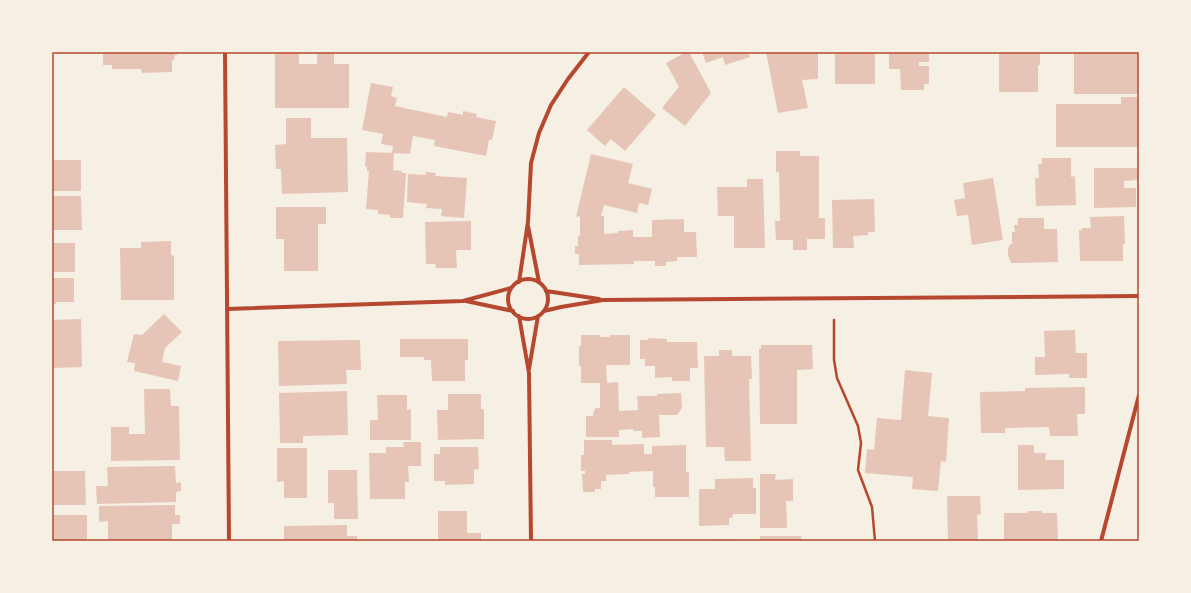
<svg xmlns="http://www.w3.org/2000/svg" width="1191" height="593" font-family="'PT Serif',serif">
<style>
.building{fill:#e6c5b7}
.lines{fill:none;stroke-linecap:round;stroke-linejoin:round}
.path{stroke:#b5482f;stroke-width:2.5}
.minor{stroke:#b5482f;stroke-width:4}
.neatline{fill:none;stroke:#b5482f;stroke-width:1.5}
</style>
<rect width="100%" height="100%" fill="#f6efe4"/>
<!-- building -->
<path class="building" d="M103,52h74v3h-2l-1,5h-2v12l-30,1 -1,-4h-29v-4h-9z
M275,52h24v12h18v-12h17v12h15v44h-74z
M686,52h3l22,41 -26,33 -23,-18 17,-21 -13,-24z
M702,52h46l2,5 -25,8 -2,-8 -17,6z
M766,52h52v27l-16,1 6,28 -30,5z
M835,52h40v32h-40z
M889,52h40v10h-10v4h10v18h-5v6h-23l-1,-21h-11z
M999,52h41v13h-2v27h-39z
M1074,52h65v42h-65z
M371,83l22,4 -2,9 6,2 -2,8 52,11 1,-5 15,3v-4l14,3 -1,3 20,4 -4,19h-3l-3,16 -52,-10 1,-6 -22,-4 -3,18 -18,-1 1,-7 -12,-2 2,-10 -21,-4z
M624,87l32,28 -31,36 -14,-12 -6,7 -18,-16z
M1121,97h18v42h-1v8h-82v-43h65z
M286,118h25v20h36l1,54 -66,2 -1,-25h-5l-1,-24 11,-1z
M776,151h24v5h19v62h6v21h-18v11h-14v-10h-17l-1,-19h5l-1,-49h-3z
M366,152l28,1 -1,17 9,1v2h4l-3,45h-13v-3l-12,-1v-4l-12,-1 3,-38h-2v-4l-2,-1z
M591,154l42,10 -5,19 24,6 -4,16 -9,-2 -2,10 -33,-8 -3,11h3v18l14,-1v-2l15,-1v7h19v-17l32,-1v13h12l1,25h-20v4l-11,1v4h-11v-5h-21v3l-55,1v-11h-4v-8h3v-10h2v-20l-4,1z
M1042,158h29v19l4,-1 1,29 -40,1 -1,-28h4l-1,-14h4z
M52,160h29v31h-29z
M1094,168h45v12l-15,1v7h12v19l-42,1z
M426,172l10,1 -1,3 32,2 -3,40 -23,-2 1,-7 -16,-1 1,-4 -20,-2 1,-28 18,1z
M993,178l10,62 -31,5 -4,-30 -11,1 -3,-16 11,-2 -2,-15z
M747,179h16l2,69h-31v-32h-16l-1,-29h30z
M52,196h29l1,34h-30z
M874,199l1,33h-7v3l-15,1 1,12h-21l-1,-48z
M276,207h50v17h-8v47h-34v-32h-8z
M1124,216l1,28h-2v17h-43l-1,-31h3v-2h9l-1,-11z
M1018,218h26v11h13l1,33 -47,1 -3,-8v-6l2,-5h2v-12h3l-1,-7h4z
M471,221v29h-15l1,18h-21l-1,-4h-9l-1,-42z
M171,241v14l3,1v44h-53l-1,-52h21v-6z
M52,243h23v29h-23z
M52,278h22v24h-18v2h-4z
M164,314l18,18 -17,16 -3,14 19,4 -3,15 -44,-10 1,-8 -8,-1 7,-28 8,1z
M81,319l1,48 -30,1v-48z
M1075,330l1,23h11v25h-18v-4l-34,1v-18h10l-1,-26z
M581,335h19v2h10v-2h20v30h-24l1,18 11,-1 1,29 19,-1 -1,-14h20v-2l24,-1 1,15 -5,7h-18l1,22 -18,1v-7h-9v-2l-14,1v7h-33v-21h7l1,-6 2,-2h4v-25h-19v-17h-2v-20h2z
M648,338l19,1v3h30l1,26h-8v13h-18v-4l-17,1v-12h-10v-7h-5v-19h8z
M400,339h68v21h-3v21h-33l-1,-21h-7v-3h-24z
M360,340l1,30h-15l1,14 -68,2 -1,-45z
M761,345h51l1,24 -16,1v54h-37l-1,-75h2z
M719,350h13v6h19l1,23h-3l2,82h-26l-1,-14h-18l-2,-91h15z
M905,370l27,3 -4,43 21,2 -3,44 -5,-1 -3,30 -26,-2 1,-12 -48,-4 2,-24 7,1 3,-32 24,2z
M1085,387v27h-8l1,22h-28l-1,-9 -44,1v5h-24l-1,-41 45,-1v-3z
M144,389h26l1,17h8l1,54 -69,1v-34h18v7h16z
M347,391l1,44 -45,1v7h-23l-1,-50z
M448,394h33v15h3v30l-46,1 -1,-30h11z
M377,395h30v15l4,-1v31h-41v-20h8z
M584,440h28v5l32,-1v10h8v-8l34,-1v27h3v25h-34v-10h-2v-16l-24,1v2l-23,1v6h-5v8h-6v3h-12l-1,-18h3v-3h-4v-16h3z
M403,442h18v24h-13l1,16h-4v17h-35l-1,-46h17v-6h18z
M1018,445h16v8h12l-1,7h19v29l-46,1z
M440,447h38l1,22 -5,1v14l-29,1v-4h-11v-27h6z
M277,448h30v50h-23v-17l-7,1z
M175,466l1,17 5,-1v9l-5,1v10l-79,2 -1,-18h12l-1,-19z
M328,470h29l1,49h-24v-16h-6z
M52,471h33l1,34h-34z
M760,474h16l-1,6 18,-1v22h-7l1,27h-27z
M753,478v10h3v26h-23l-1,4h-3v7l-30,1v-37h16v-10z
M947,496h33l1,18 -4,1 1,26h-30z
M175,505v10h5v9h-8v16l-64,1v-20l-9,1v-16z
M438,511h29v22h14v8h-43z
M1028,511h14v2h15l1,28h-54v-28h23z
M52,515h35v26h-35z
M347,525v11h10v5h-73v-15z
M760,536h41l1,5h-42z
M714,539h21v2h-21z"/>
<g class="lines">
<!-- path -->
<path class="path" d="M834,320v40l3,18 21,48 3,17 -3,27 14,37 3,34"/>
<!-- minor -->
<path class="minor" d="M225,52l4,489
M528,226l11,56
M508 299a20 20 0 1 1 40 0a20 20 0 1 1-40 0Z
M519,282l9,-60 3,-59 8,-30 12,-28 17,-26 21,-27
M546,291l53,8
M466,301l47,10
M227,309l236,-8 48,-13
M544,311l17,-4 42,-7 536,-4
M519,316l10,57 2,168
M529,369l9,-53
M1101,541l38,-146"/>
</g>
<!-- border -->
<rect width="1191" height="593" fill="none" stroke="#f6efe4" stroke-width="106"/>
<rect x="53" y="53" width="1085" height="487" class="neatline"/>
</svg>
